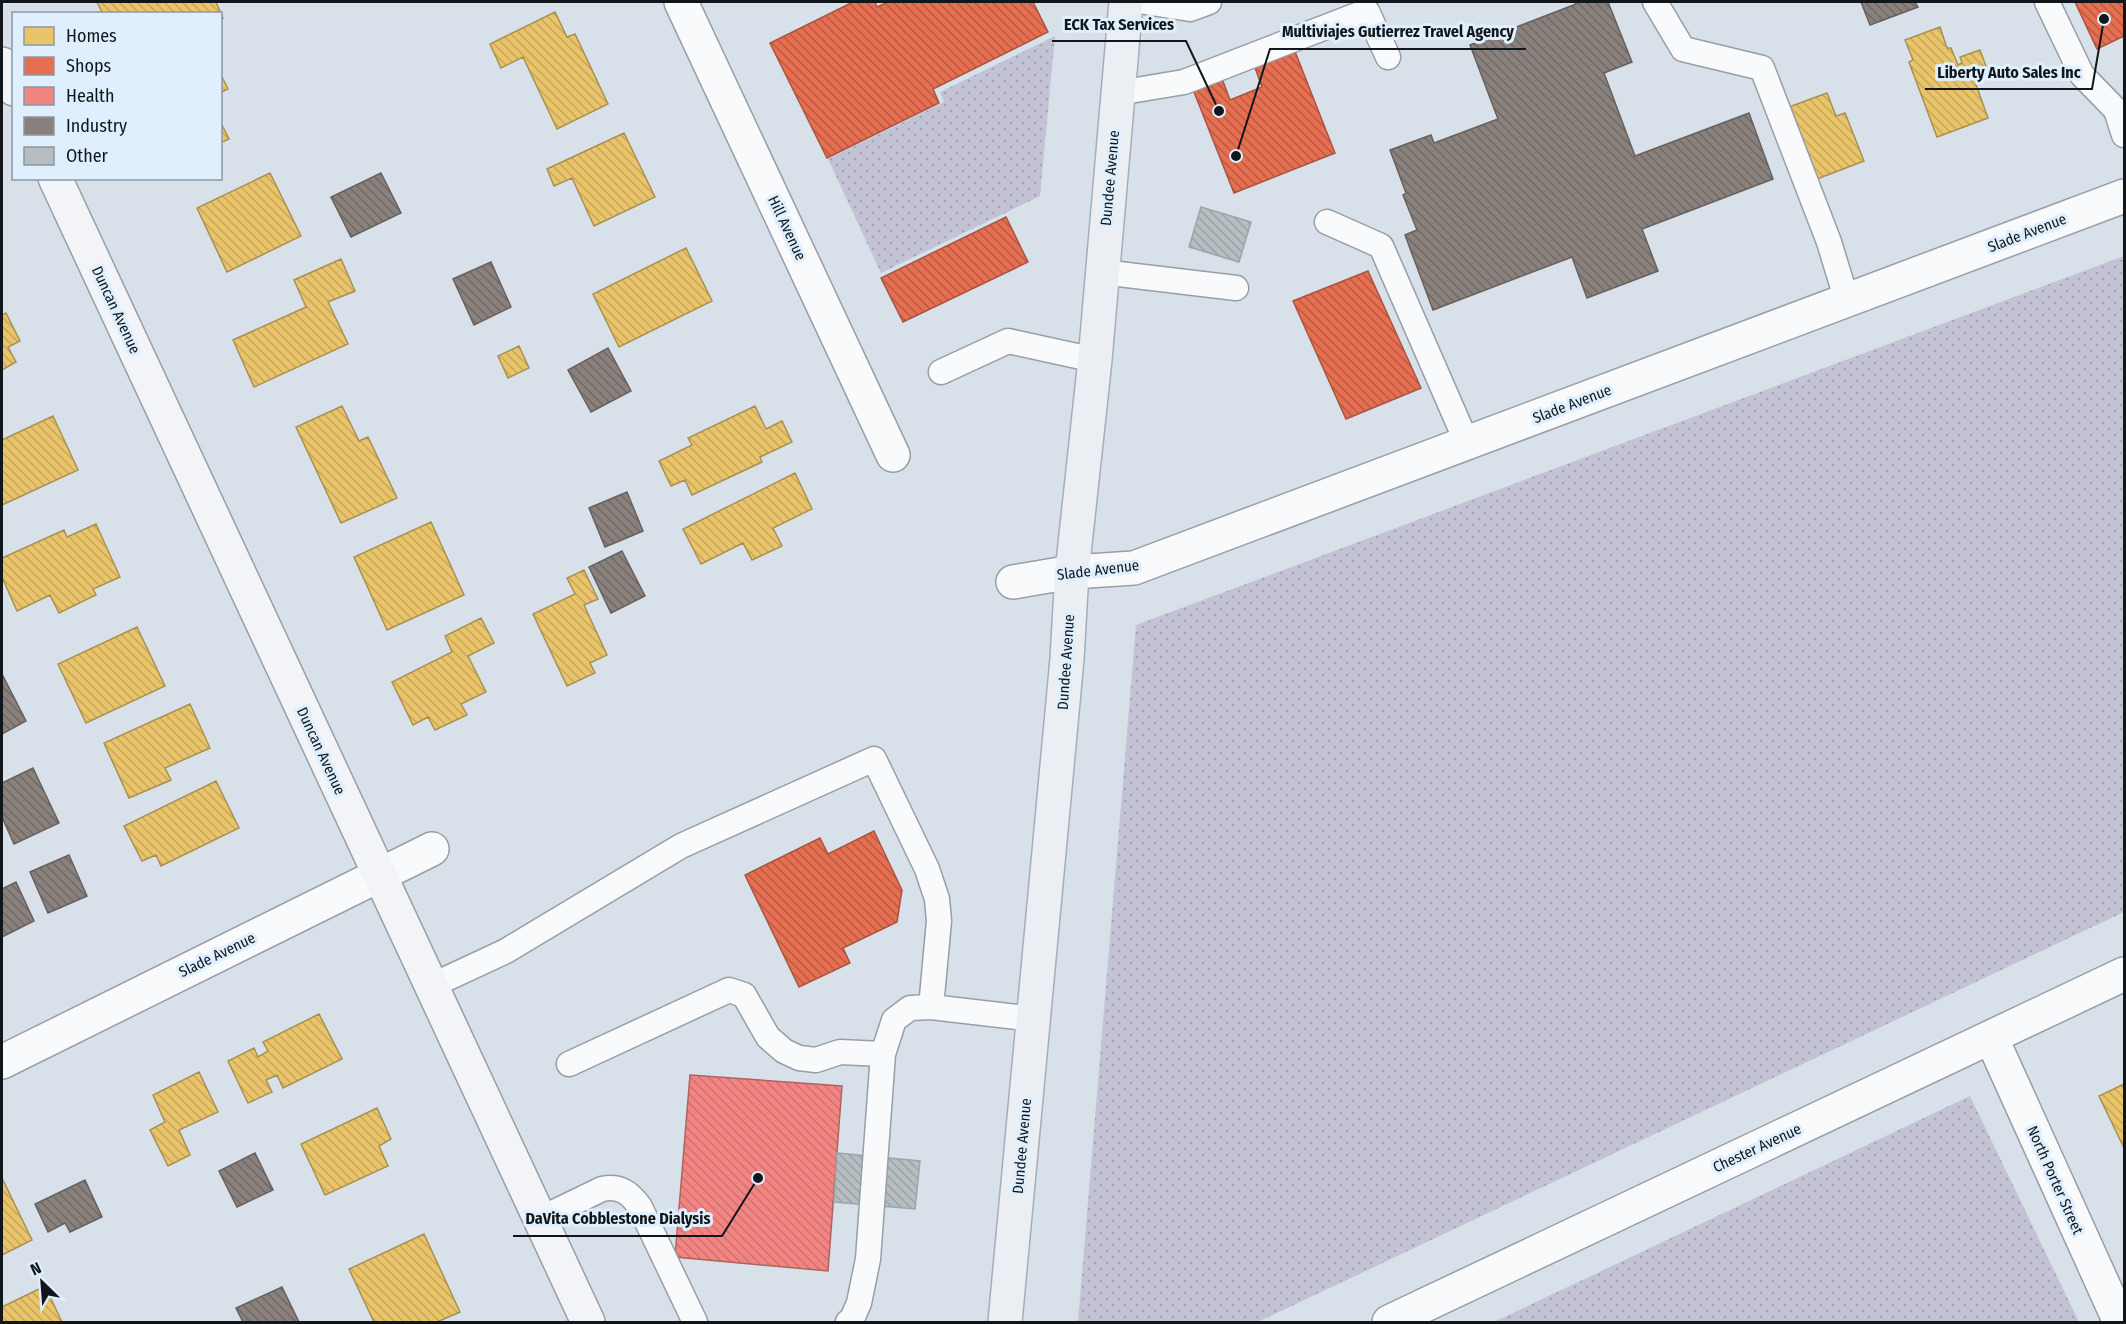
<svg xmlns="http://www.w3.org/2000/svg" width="2126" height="1324" font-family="'Fira Sans Condensed',sans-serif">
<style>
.grass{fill:url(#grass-dots)}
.homes{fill:url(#homes-back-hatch);stroke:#a89052;stroke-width:1.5}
.shops{fill:url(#shops-back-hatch);stroke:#a75441;stroke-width:1.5}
.health{fill:url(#health-back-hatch);stroke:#ae6363;stroke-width:1.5}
.industry{fill:url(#industry-back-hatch);stroke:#66615f;stroke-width:1.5}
.building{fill:url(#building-back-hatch);stroke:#9da5aa;stroke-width:1.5}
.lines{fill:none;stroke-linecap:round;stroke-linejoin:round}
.lane-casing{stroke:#989ea5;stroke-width:27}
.street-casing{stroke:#989ea5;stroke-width:36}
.secondary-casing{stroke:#989ea5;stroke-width:36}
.primary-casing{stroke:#a6adba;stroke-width:36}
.lane{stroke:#f9fafc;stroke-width:24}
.street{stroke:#f9fafc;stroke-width:33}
.secondary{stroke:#f2f4f7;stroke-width:33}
.primary{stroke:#ebeef3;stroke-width:33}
.labels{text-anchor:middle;stroke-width:6;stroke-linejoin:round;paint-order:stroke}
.street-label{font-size:15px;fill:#11161b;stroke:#dfeffd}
.leader{fill:none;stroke:#11161b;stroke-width:2}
.callout-dot{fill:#11161b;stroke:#dfeffd;stroke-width:2}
.callout-label{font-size:16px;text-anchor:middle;font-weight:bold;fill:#11161b;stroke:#dfeffd;stroke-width:6;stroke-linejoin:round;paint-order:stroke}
</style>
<defs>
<pattern id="grass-dots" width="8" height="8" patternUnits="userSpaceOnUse" patternTransform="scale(1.5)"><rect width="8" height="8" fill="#c3c3d5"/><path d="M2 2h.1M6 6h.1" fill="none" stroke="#a6a7b6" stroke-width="1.8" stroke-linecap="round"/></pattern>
<pattern id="homes-back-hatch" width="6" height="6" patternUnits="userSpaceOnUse" patternTransform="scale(1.5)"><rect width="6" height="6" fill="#e9c46a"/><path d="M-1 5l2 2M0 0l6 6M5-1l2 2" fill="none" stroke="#c7a85b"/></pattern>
<pattern id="shops-back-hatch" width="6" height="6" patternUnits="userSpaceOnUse" patternTransform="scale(1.5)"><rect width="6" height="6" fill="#e76f51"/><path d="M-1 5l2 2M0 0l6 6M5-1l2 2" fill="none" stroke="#ba5a42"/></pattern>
<pattern id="health-back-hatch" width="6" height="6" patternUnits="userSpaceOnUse" patternTransform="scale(1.5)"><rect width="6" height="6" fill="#f28482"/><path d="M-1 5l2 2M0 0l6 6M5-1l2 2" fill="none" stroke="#ce7170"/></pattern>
<pattern id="industry-back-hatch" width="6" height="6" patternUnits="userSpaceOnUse" patternTransform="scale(1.5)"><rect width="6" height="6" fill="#8a817c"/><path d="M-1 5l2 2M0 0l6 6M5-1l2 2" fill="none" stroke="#6f6965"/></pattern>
<pattern id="building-back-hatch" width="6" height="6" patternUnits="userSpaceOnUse" patternTransform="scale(1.5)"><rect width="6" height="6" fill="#b6bec2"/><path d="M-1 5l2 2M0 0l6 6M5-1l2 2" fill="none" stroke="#9ba3a6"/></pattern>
</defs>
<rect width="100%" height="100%" fill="#d8e1e9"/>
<!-- grass -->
<path class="grass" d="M1055,36l-15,160 -159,77 -53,-114 116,-57 -4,-10z
M2124,256v656l-866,410h-180l58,-697z
M1970,1096l109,226h-585z"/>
<!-- homes -->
<path class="homes" d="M97,2h119l7,16 -3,1v-5h-117z
M555,12l12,25 8,-3 33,70 -51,25 -34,-72 -22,11 -11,-24z
M1940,27l7,21h4l7,17 4,-2 -2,-6 20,-7 10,27 -15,5 13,36 -51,19 -28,-75 4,-2 -8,-20z
M220,73l8,16 -8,4z
M1827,93l9,23 9,-3 19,48 -47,18 -28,-72z
M220,121l9,18 -9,4z
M624,133l31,64 -61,29 -22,-48 -18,8 -7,-17z
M270,173l31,63 -74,36 -30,-64z
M686,248l26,53 -93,46 -26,-53z
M341,259l14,32 -27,11 20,42 -94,43 -21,-47 73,-33 -12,-27z
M6,313l14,28 -12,6 8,15 -14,8v-55z
M519,346l10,22 -21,10 -10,-22z
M342,406l17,35 9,-4 29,61 -56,25 -45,-96z
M755,406l11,23 16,-8 10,21 -32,15 2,5 -70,33 -7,-15 -14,6 -12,-25 33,-16 -4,-7z
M53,416l25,54 -76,35v-65z
M795,473l17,36 -39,19 9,18 -30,14 -9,-17 -42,21 -18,-35z
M431,522l33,73 -77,35 -33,-73z
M96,524l24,53 -27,12 3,6 -37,18 -9,-18 -33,16 -15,-34v-19l62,-28 3,7z
M584,570l14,29 -14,6 23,50 -17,8 5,10 -28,13 -34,-72 42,-20 -8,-16z
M481,618l13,25 -26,13 18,36 -25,12 6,11 -32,15 -7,-13 -15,8 -21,-43 60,-30 -7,-16z
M137,627l28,59 -79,37 -28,-59z
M190,704l20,44 -45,20 6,12 -42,18 -25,-55z
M216,781l23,47 -78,38 -5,-11 -14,6 -18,-35z
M319,1014l23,45 -59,29 -6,-13 -11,5 6,12 -24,11 -20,-42 26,-13 4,9 10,-6 -5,-9z
M199,1072l19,40 -39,18 11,25 -22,11 -18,-36 15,-8 -12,-27z
M2124,1084v64l-25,-52z
M377,1108l14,31 -12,7 9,20 -63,29 -24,-51z
M2,1178l30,62 -30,15z
M424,1234l36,78 -23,10h-63l-25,-53z
M45,1286l17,36h-60v-15z"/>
<!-- shops -->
<path class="shops" d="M853,2h22l2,5 11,-5h145l15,30 -115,57 6,14 -112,55 -57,-115z
M2075,2h49v34l-27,13z
M1294,49l41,104 -101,40 -42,-106 29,-11 9,24 32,-13 -8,-22z
M1006,217l22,45 -125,60 -22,-44z
M1368,271l53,117 -75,31 -53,-118z
M874,831l28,59 -5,32 -54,26 7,15 -51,24 -54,-112 75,-37 8,16z"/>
<!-- health -->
<path class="health" d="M690,1075l152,11 -14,185 -153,-14z"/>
<!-- industry -->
<path class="industry" d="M1575,2h33l24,60 -28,11 31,83 114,-43 24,66 -131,50 16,42 -71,27 -15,-41 -139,53 -28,-75 12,-5 -14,-35 3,-2 -16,-43 41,-15 3,8 64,-24 -28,-74 106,-41z
M1861,2h54l3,5 -48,18z
M381,173l20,40 -50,24 -20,-40z
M491,262l20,45 -37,18 -21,-46z
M608,348l23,43 -40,21 -23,-42z
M627,492l16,39 -38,16 -16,-39z
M622,551l23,45 -34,17 -22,-46z
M2,674l24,47 -24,13z
M33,768l26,55 -45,21 -12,-27v-34z
M69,855l18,41 -39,17 -18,-41z
M16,882l18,39 -32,16v-48z
M255,1153l18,37 -36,17 -18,-36z
M85,1180l17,37 -32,15 -5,-9 -17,9 -13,-28z
M282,1287l17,35h-56l-7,-14z"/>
<!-- building -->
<path class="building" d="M1201,207l50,15 -12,40 -50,-15z
M837,1153l83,8 -5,48 -81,-7z"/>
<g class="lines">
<defs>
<path id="lane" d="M1145,2l45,7 19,-7
M1655,2l28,47 79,19 67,174 18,59
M2047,2l35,73 34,35 8,25
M1118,93l66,-11 183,-71 21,46
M1327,222l54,24 86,197
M1102,272l134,16
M941,372l67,-31 87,19
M431,986l75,-35 175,-105 193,-87 53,110 10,30 2,22 -8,86
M569,1064l160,-74 15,5 24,42 16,14 15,7 17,2 24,-8 43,2
M540,1219l62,-30c18,-4 28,4 38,18l55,115
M848,1322l4,-3 7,-16 9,-44 15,-205 11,-34 16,-12 21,-1 103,12"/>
<path id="street" d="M681,2l212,453
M1013,582l59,-10 62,-4 990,-372
M1991,1037l129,285
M2,1062l430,-213
M1389,1322l735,-348"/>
<path id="secondary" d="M2,64l12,25
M55,178l533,1144"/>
<path id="primary" d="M1005,1322l48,-513 14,-150 5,-87 23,-212 31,-358"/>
</defs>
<!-- lane casing -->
<use href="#lane" class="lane-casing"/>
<!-- street casing -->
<use href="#street" class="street-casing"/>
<!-- secondary casing -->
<use href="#secondary" class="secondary-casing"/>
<!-- primary casing -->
<use href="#primary" class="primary-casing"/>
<!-- lane -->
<use href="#lane" class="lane"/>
<!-- street -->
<use href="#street" class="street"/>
<!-- secondary -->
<use href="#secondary" class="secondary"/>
<!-- primary -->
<use href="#primary" class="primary"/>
</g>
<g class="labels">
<!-- street labels -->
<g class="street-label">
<text transform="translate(1110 178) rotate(-85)" y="5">Dundee Avenue</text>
<text transform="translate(787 228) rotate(65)" y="5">Hill Avenue</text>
<text transform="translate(2027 233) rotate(-21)" y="5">Slade Avenue</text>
<text transform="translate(116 310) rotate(65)" y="5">Duncan Avenue</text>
<text transform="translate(1572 404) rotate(-21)" y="5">Slade Avenue</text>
<text transform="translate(1098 570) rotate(-7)" y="5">Slade Avenue</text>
<text transform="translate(1066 662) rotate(-86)" y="5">Dundee Avenue</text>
<text transform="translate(321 751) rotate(65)" y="5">Duncan Avenue</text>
<text transform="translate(217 955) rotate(-26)" y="5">Slade Avenue</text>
<text transform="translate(1022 1146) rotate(-85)" y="5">Dundee Avenue</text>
<text transform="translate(1757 1148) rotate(-25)" y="5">Chester Avenue</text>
<text transform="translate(2055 1180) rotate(66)" y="5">North Porter Street</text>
</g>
</g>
<!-- callouts -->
<path class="leader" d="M1219 111L1186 41H1052M1236 156L1270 49H1526M2104 19L2092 89H1925M758 1178L722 1236H513"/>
<g class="callout-dot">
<circle cx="1219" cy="111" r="6"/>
<circle cx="1236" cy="156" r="6"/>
<circle cx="2104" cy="19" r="6"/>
<circle cx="758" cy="1178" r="6"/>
</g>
<g class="callout-label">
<text x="1119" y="30">ECK Tax Services</text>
<text x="1398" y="37">Multiviajes Gutierrez Travel Agency</text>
<text x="2009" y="78">Liberty Auto Sales Inc</text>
<text x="618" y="1224">DaVita Cobblestone Dialysis</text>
</g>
<!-- border -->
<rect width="2126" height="1324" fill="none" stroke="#11161b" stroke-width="6"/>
<!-- legend -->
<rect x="12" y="12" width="210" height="168" fill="#dfeffd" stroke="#8d98a3" stroke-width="1.5"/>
<rect x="24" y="27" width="30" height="18" fill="#e9c46a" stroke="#8d98a3" stroke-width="1.5"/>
<text x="66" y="42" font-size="18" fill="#11161b">Homes</text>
<rect x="24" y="57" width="30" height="18" fill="#e76f51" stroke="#8d98a3" stroke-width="1.5"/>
<text x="66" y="72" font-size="18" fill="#11161b">Shops</text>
<rect x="24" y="87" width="30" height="18" fill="#f28482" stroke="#8d98a3" stroke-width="1.5"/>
<text x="66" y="102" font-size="18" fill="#11161b">Health</text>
<rect x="24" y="117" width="30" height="18" fill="#8a817c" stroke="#8d98a3" stroke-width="1.5"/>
<text x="66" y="132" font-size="18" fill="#11161b">Industry</text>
<rect x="24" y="147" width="30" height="18" fill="#b6bec2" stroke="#8d98a3" stroke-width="1.5"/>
<text x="66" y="162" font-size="18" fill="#11161b">Other</text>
<!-- north arrow -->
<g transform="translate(42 1282) rotate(335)" stroke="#dfeffd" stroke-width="4.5" paint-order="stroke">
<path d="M0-4.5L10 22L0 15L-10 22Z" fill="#11161b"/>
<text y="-9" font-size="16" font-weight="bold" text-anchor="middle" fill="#11161b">N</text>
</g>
</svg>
